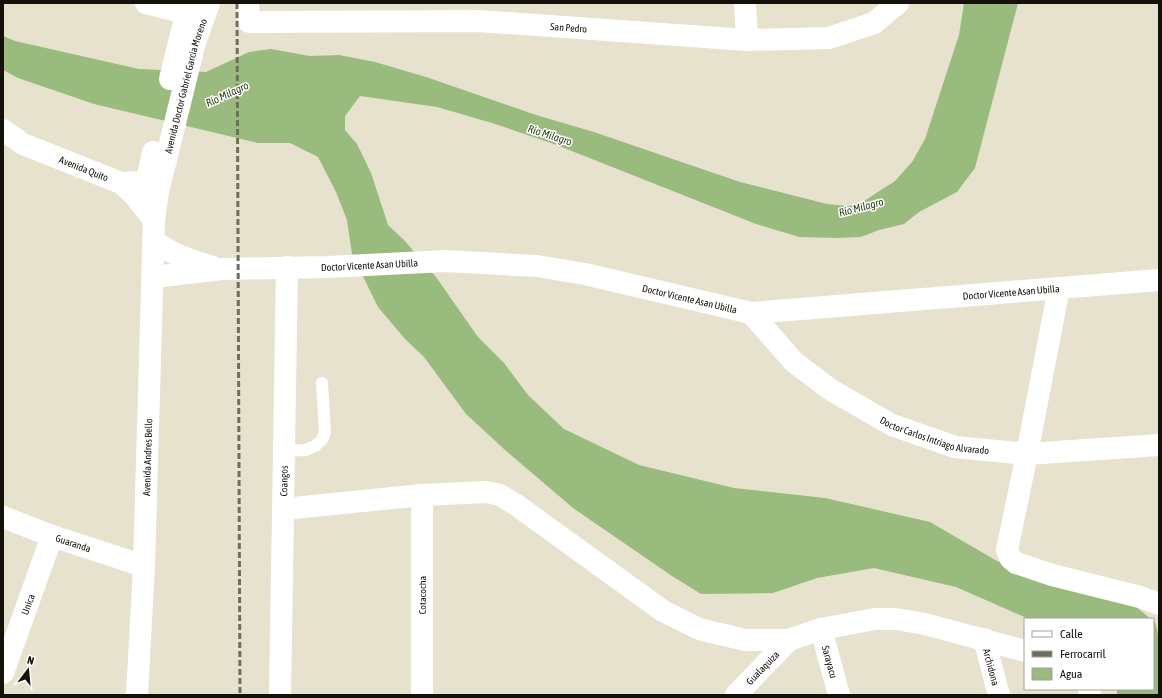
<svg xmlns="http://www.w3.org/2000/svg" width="1162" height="698" font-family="'Asap Condensed',sans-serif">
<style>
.water{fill:#99bb7d}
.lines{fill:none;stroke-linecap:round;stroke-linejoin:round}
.stream{stroke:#99bb7d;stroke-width:6}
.lane{stroke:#fff;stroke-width:12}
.street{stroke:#fff;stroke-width:22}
.secondary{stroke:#fff;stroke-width:22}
.rail{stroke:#706d60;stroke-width:3;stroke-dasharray:6 3;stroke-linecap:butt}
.labels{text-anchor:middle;stroke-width:3;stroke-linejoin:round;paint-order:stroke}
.street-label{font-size:10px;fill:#13110a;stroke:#fff}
.water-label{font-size:11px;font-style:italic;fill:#2a3f13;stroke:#fff}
</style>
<rect width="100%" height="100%" fill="#e7e2cd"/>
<!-- water -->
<path class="water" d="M964,3h54l-43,165 -18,24 -38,20 -15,12 -25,6 -18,7 -24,1 -38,-1 -43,-13 -202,-80 -62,-21 -55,-16 -77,-11 -15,20v14l12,14 14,29 17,52 16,15 32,37 42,60 26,26 24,32 36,34 75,36 95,23 91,10 105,24 67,39 92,26 41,15 21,17h-122l-73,-32 -82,-19 -57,10 -44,15 -72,1 -29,-18 -99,-68 -69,-59 -38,-35 -42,-57 -19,-18 -27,-32 -26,-53 -5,-34 -11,-28 -18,-35 -28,-14h-32l-164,-39 -76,-26 -15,-8v-34l12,5 124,28 67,3 43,-20 22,-3 39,7 29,-1 36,7 51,15 110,38 58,17 146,50 87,22 22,2 12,-3 34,-22 17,-19 13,-23 34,-104z
M1153,620c9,8 6,61 6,75h-39v-6h33z"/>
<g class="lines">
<!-- stream -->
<path class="stream" d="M1120,695v-6"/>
<!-- lane -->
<path class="lane" d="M284,451l22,-1 9,-4 7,-6 3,-8 -3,-49"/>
<!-- street -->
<g class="street">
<path d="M146,3l40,10"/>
<path id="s1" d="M248,3l1,19 230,-1 268,19 82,-2 45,-15 24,-20"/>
<path d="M745,3l2,37"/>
<path d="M153,240c20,15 36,20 60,27"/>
<path id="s2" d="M153,277l69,-8 105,-2 118,-6 92,5 48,8 166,39 408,-33"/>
<path d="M1059,288l-32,166 -20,96 3,8 6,5 36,12 88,22 19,7"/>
<path id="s3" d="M751,313l43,49 37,28 61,35 63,22 72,7 132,-9"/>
<path d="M422,495v200"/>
<path d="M284,509l138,-14 64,-3 14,3 15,9 148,107 36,18 46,11h44l32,-11 54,-10h21l29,5 100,27"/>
<path id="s4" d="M3,517l49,19 92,30"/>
<path id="s5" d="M821,629l18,66"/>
<path id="s6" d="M984,639l15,56"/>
<path id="s7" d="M3,673l49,-137"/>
<path d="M1089,689l1,6"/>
<path id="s8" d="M280,695l7,-428"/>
<path id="s9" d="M736,695l53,-55"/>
</g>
<!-- secondary -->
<g class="secondary">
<path d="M170,79l19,-76"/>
<path id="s10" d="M3,130l20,14 98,39 13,12 20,25"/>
<path d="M121,183l22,-1 5,-7 5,-23"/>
<path id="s11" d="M137,695l7,-129 10,-346 4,-28 36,-146 15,-43"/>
</g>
<!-- rail -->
<path class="rail" d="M237,3l3,692"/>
</g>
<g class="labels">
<!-- street labels -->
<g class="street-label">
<text dy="4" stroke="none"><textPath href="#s1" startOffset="339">San Pedro</textPath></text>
<text dy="4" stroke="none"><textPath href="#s11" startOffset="613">Avenida Doctor Gabriel García Moreno</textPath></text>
<text dy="4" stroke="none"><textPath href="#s10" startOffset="90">Avenida Quito</textPath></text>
<text dy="4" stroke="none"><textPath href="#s2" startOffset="217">Doctor Vicente Asan Ubilla</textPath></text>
<text dy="4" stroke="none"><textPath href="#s2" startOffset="865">Doctor Vicente Asan Ubilla</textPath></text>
<text dy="4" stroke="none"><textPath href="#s2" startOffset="541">Doctor Vicente Asan Ubilla</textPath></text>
<text dy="4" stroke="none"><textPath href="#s3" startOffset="226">Doctor Carlos Intriago Alvarado</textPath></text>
<text dy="4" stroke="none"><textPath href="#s11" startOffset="238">Avenida Andres Bello</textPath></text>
<text dy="4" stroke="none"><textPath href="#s8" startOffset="214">Coangos</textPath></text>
<text dy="4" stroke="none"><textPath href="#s4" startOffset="75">Guaranda</textPath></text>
<text transform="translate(422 595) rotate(-90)" y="4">Cotacocha</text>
<text dy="4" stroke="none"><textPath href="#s7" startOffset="73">Unica</textPath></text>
<text dy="4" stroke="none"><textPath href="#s5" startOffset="34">Sarayacu</textPath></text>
<text dy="4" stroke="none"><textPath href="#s9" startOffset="38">Gualaquiza</textPath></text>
<text dy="4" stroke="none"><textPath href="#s6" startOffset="29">Archidona</textPath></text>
</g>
<!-- water labels -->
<g class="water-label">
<text transform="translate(227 94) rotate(-25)" y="4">Río Milagro</text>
<text transform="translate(550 135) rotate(18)" y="4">Río Milagro</text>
<text transform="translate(861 207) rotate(-15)" y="4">Río Milagro</text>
</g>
</g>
<!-- border -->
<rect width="1162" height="698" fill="none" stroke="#13110a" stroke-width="8"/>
<!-- legend -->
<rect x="1024" y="618" width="130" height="72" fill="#ffffff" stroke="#a1a09d"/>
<rect x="1032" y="631" width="20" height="6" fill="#ffffff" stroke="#a1a09d"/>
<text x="1060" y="638" font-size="12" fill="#13110a">Calle</text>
<rect x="1032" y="651" width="20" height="6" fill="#706d60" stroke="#a1a09d"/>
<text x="1060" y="658" font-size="12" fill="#13110a">Ferrocarril</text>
<rect x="1032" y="668" width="20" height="12" fill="#99bb7d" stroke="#a1a09d"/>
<text x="1060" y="678" font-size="12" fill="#13110a">Agua</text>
<!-- north arrow -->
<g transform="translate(28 670) rotate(16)" stroke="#ffffff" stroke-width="3" paint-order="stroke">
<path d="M0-3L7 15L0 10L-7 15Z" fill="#13110a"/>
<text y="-6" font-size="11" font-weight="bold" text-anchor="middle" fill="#13110a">N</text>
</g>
</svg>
